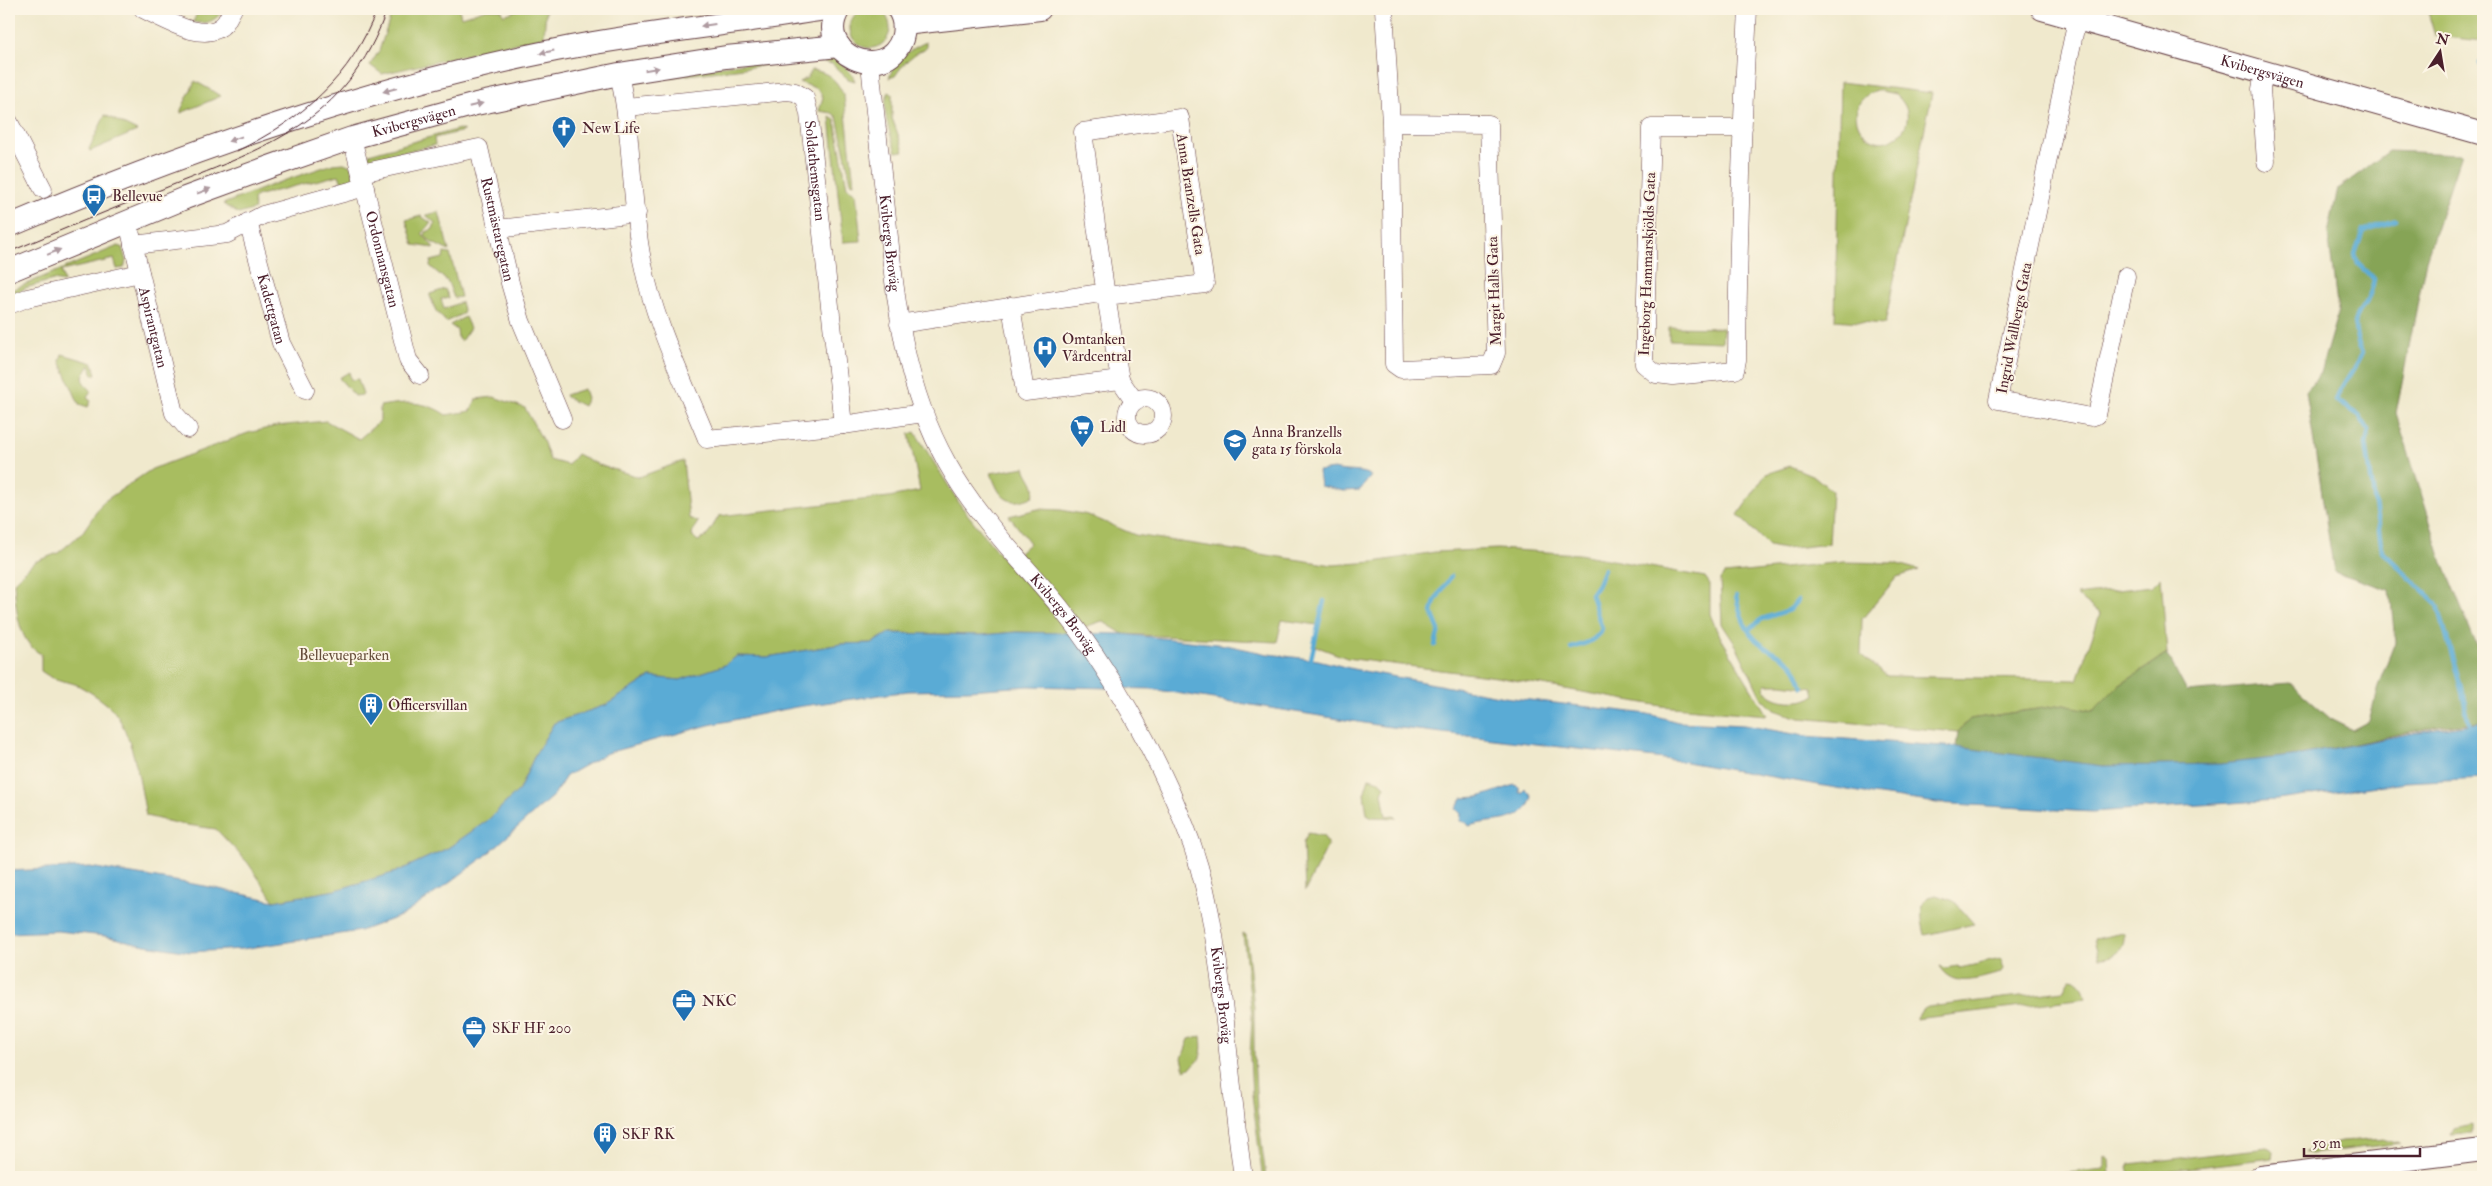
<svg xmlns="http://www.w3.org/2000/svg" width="2492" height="1186" font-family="'IM FELL Double Pica',serif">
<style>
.green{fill:#a8bd61;stroke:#796e46;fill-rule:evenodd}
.forest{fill:#86a457;stroke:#686241}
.water{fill:#5aabd5;stroke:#526580}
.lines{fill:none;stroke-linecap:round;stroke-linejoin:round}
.stream{stroke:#5aabd5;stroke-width:4.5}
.minor-casing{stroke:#633d43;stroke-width:19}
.tertiary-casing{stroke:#633d43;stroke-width:24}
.minor{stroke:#fff;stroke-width:18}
.tertiary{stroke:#fff;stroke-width:22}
.tram{stroke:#4a1f2b;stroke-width:1}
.oneway{fill:#ae9aa0}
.labels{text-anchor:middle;stroke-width:4;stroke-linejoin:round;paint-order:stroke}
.street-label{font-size:15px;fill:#4a1f2b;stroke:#fcf5e5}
.poi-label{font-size:15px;fill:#4a1f2b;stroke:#fcf5e5;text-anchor:start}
.park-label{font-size:15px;fill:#664e3b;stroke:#fcf5e5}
</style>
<rect width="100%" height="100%" fill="#fcf5e5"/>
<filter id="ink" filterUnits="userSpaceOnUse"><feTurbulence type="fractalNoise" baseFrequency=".02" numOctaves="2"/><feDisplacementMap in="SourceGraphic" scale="10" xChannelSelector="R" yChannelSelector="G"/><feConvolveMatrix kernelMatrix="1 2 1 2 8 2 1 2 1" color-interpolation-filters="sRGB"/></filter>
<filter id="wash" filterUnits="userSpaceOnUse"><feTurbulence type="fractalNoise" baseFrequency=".0096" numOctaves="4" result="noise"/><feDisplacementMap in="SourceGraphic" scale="20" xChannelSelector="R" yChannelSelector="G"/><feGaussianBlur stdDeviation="1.12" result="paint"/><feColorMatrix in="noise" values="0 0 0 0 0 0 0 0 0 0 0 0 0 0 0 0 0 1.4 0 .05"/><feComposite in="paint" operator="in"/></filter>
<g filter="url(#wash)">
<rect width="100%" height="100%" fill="#f0e9cd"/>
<!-- green -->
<path class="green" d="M850 28a20 20 0 1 1 40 0a20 20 0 1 1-40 0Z
M199,9h25c-8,12 -17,16 -31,13z
M393,9h66l2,8 26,-8h14l3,6 16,-6h26l-2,28 -162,37 -12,-9 9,-14z
M2427,9h56v32l-48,-5z
M926,42v6c-15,7 -22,15 -31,28l-6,2c6,-19 20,-28 37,-36z
M815,55c17,2 33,8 40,26l-7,-2 -16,-15 -19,-5 -178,23 9,-7z
M811,70c18,2 26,10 33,26l10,87 -3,-1 -14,-65 -5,-4 -13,-2 4,-14 -5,-8 -19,-7 8,-4z
M195,81l26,15 -40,17v-3z
M1840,82l92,11 -47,231 -50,-4zM1877,90l18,4c8,7 14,15 12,26 -1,7 -5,12 -10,16 -29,23 -64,-30 -20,-46z
M889,92l3,2v24l12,33 -8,1c-5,-16 -17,-45 -7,-60z
M105,115l32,16 -47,20 -1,-2z
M830,117l5,3 12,67 9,6 5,48 -18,1z
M459,129l5,2 -30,7 1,7 -45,10 -11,8 -12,-3 2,-6z
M344,163l7,3 3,10 -2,6 -9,4 -4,-11 -83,21 -3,4 2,9 -16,5 -16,-10 54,-21 56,-19z
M439,212l10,39 -18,-9 -6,-7 1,-3 7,-3 2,-6 -9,-8z
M421,216l10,7 -9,10 12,15 -20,-3 -8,-25z
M118,246l4,1 4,14 -2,7 -7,1 -3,-10 -53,12 3,11 -11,-2 -28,8 -16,12v-9z
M444,253l6,1 11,43 -7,1 -6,-16 -18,-16 1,-5 12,-3z
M445,289l4,9 -8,1 3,10 17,-7 3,11 -18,9 -10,-11 -6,-15v-2z
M465,317l5,11 -9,13 -3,-2 -1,-9 -7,-5z
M1669,327l54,1 -1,14 -53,-2z
M62,354l31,9 3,12h-3l-3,-10 -7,11 1,7 7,7 -4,8 4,3 -3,6 -9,-3 -19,-43z
M349,372l2,8 7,-1 5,16 -8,1 -16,-18z
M584,389l3,9 -4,8 -17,-9 -1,-2z
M494,397l31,11 19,35 6,17 18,5 9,-11 22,11 40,12 44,-16 6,57 9,4 -5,8 -1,6 6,5 8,-4 13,-21 170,-19 31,-6 -11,-57 6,-2 46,74 46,58 23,-21 -21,-27 29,-7 23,1 27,5 47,20 198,30 41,-3 61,-10 62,-3 82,5 126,23 5,7v30l7,17 50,84 -106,-9 -164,-29 -121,-15 -29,-4 -32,-12 3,-21 -36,-5 -5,22 -154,-8 -21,-13 -35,12 -11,1 -40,-2 -34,3 -93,-2 -17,10 -31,1 -74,13 -30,-1 -12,9 -45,15 -30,-3 -44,28 -52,18 -19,32 -16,35 -31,30 -40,28 -52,24 -60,18 -62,11 -26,-38 -32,-34 -36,-5 -34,-8c-5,-29 -14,-87 -35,-108 -7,-7 -19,-15 -28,-20 -14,-9 -25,-4 -42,-17v-17c-24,-12 -25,-48 -27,-72l20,-20 24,-9 24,-20 21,-31 49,-33 96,-36 29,-7 49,-5 33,18 21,-18v-15c26,-4 44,-6 66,9l25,-4 5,-12z
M1790,466l24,10 18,15 -3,53 -45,5 -15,-3 -31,-31 28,-41z
M1025,467c3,12 14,18 7,30 -26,11 -33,-1 -41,-24z
M1843,562l51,1 25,7 -22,7 -35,42 -1,36 26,21 190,4 23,-66 -24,-19 76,-9 9,-9 6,77 -50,33 -24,24 -29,-6 -94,14 -12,13 -159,-14 -25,-8 -13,-13 -24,-50 -15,-23 -2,-45 5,-5zM1766,684h16l31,4 2,7c-8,8 -32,8 -42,2 -3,-1 -6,-6 -9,-8z
M1369,778l11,3 5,5 -3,7 4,23 9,-1 2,3 -25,-1 -5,-3 -3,-20z
M1308,833l15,3 5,9 -23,46 -2,-48z
M1936,895l18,6 20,23 -49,11c-3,-14 -7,-27 3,-38z
M1243,933l3,2 8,73v48l3,53 9,68h-3l-1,-4 -10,-79 -2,-38 2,-41z
M2124,933c2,15 -10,26 -25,25l-5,-19z
M2001,959l3,10 -3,4c-22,5 -48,17 -62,-7l6,2 13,-2 2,2z
M2070,978c12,1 14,10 16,20l-170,21 6,-9 6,-3 135,-16z
M1201,1036c2,16 1,28 -16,34l-3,-12 7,-19z
M2471,1125v9l-20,1 3,-6z
M2386,1139l15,4 -91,11 -5,-2 36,-10z
M2267,1148l6,3 -1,7 -141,17 -3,-7 2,-4z
M2104,1156l5,4 1,16 -82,1 76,-8z"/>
<!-- forest -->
<path class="forest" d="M2389,151l72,3 -35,106 -30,153 47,150 40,98v61c-61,3 -122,23 -183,33 -64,10 -132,15 -197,11 -49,-3 -98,-12 -147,-19l2,-15 12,-13 94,-14 29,6 24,-24 50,-33 20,38 103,-9 42,37 20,10 17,-9 10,-38 16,-41 -5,-52 -56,-18 -28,-181 14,-18 18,-61 -10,-79 10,-44z"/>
<!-- water -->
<path class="water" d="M1334,469c13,4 27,0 37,7l-11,14 -16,1 -24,-5 -2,-15z
M1016,632l107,2 103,11 42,9 50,6 35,9 151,28 144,17 30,8 66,3 61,11 151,11 147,19 118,-2 79,-9 124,-24 59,-9v56l-78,4 -128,18 -185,12 -155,-9 -72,-10 -185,-32 -297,-35 -232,-37 -122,-3 -61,4 -60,1 -112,16 -87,18 -102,28 -41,23 -12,19 -70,62 -43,32 -38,26 -43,16 -118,18 -52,3 -45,-7 -40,-9 -47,-5 -49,2v-62l81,-4 115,19 69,15 62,-11 60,-18 52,-24 40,-28 31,-30 16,-35 19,-32 52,-18 44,-28 30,3 45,-15 12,-9 30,1 74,-13 31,-1 17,-10 93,2z
M1515,785l4,2v6l4,-1 2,-4 7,8c-6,30 -40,22 -63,30l-3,-4 -6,-1 1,-7 -5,-5 6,-11 17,-1z"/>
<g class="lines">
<!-- stream -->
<path class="stream" d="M2480,63l3,1
M2396,220l-33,11 -8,23 3,10 16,15c-5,36 -31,28 -12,74 -7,17 -21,30 -26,47l23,15 10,16 -3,13 16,107 56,54 25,91 7,31
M1736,596c4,17 9,37 25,48 23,17 32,10 42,43
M1748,630l14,-11 27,-9 9,-10
M1435,645l4,-15 -7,-17 3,-12 16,-25
M1571,648c13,-4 24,-6 31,-19l-11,-35 7,-10 6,-15
M1310,663l14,-62"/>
</g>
</g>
<g filter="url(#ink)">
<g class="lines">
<defs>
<g id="minor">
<path d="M143,9c20,9 63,37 82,14 3,-4 5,-10 8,-14"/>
<path d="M1384,9l7,114 3,241 7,5 90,-4 5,-12 -7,-229 -98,-1"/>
<path d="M2077,19l-79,381 93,17 6,-2 29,-139"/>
<path id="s1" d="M870,62c4,46 10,92 15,138 10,92 16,181 62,263 30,54 73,96 112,143 51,63 96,144 126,220 23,56 31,117 38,177 6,58 12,116 20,174"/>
<path d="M2264,72l-3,17 5,73"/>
<path d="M619,74c14,61 11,125 23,186 12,62 41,120 65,179l136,-14 80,-12"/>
<path id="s2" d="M626,107l161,-16 8,1 10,6 4,16 34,311"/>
<path d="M9,122l34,67"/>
<path d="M1743,128h-92l-7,236 12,10 17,2 62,-6 2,-10c1,-117 5,-235 11,-351"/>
<path id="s3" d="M352,138l56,222 12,15"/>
<path id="s4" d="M361,173l118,-25 31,135 11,38 41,98"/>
<path id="s5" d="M248,222l33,121 24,47"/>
<path d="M498,229l139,-16"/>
<path id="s6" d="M131,235l43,178 14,16"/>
<path d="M133,245l94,-11 36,-19 102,-28"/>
<path d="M9,305l18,-7 113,-25"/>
<path d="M1011,306l14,86 95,-12"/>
<path d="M899,324l195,-30 12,2 99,-12 -25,-166 -97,14 23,164 14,84 14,20"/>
<circle cx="1145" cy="416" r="18"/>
</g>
<g id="tertiary">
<path d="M839,9c-27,44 46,77 63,30 3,-10 2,-21 -4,-30"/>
<path id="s7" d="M2042,9l441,125"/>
<path d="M904,24l136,-15"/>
<path d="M9,226c177,-75 358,-138 547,-176 89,-18 180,-26 269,-41"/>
<path id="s8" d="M9,271l176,-73 87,-32 80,-28 124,-34 143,-30 107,-17 113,-11"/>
<path d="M2261,1177l222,-27"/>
</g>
</defs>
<!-- minor casing -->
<use href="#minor" class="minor-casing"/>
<!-- tertiary casing -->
<use href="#tertiary" class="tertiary-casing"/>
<!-- minor -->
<use href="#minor" class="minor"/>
<!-- tertiary -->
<use href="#tertiary" class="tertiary"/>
<!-- tram -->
<path class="tram" d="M237,151c64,-31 115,-74 140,-142
M9,252c50,-21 100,-42 151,-62 102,-41 188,-66 227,-181"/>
</g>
<!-- one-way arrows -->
<defs><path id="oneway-solid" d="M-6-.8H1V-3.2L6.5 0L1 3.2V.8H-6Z" transform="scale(1.25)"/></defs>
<g class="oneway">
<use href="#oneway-solid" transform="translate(708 25) rotate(172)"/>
<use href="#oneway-solid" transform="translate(547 52) rotate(168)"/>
<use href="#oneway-solid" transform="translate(652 69) rotate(-9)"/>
<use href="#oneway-solid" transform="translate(390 90) rotate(165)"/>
<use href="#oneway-solid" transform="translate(476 105) rotate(-14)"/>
<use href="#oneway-solid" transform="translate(235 139) rotate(160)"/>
<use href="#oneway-solid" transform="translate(204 191) rotate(-21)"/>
<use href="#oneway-solid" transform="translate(54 252) rotate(-22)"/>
</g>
</g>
<!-- icons -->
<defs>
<symbol id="church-pin" viewBox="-11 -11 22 30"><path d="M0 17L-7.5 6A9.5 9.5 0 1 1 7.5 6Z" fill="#1f6fb2" stroke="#fcf5e5"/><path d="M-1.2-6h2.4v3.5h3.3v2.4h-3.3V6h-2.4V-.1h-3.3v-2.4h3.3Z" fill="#fff"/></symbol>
<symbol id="bus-pin" viewBox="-11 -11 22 30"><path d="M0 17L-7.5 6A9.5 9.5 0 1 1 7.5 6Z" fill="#1f6fb2" stroke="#fcf5e5"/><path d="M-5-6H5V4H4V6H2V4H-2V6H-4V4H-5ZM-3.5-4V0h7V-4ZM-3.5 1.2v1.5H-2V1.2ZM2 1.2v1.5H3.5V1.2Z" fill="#fff"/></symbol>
<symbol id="hospital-pin" viewBox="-11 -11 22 30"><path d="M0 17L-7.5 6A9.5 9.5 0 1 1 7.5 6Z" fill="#1f6fb2" stroke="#fcf5e5"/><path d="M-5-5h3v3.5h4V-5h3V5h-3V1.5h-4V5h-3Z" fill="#fff"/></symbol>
<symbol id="supermarket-pin" viewBox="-11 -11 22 30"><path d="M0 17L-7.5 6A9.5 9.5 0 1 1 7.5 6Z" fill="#1f6fb2" stroke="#fcf5e5"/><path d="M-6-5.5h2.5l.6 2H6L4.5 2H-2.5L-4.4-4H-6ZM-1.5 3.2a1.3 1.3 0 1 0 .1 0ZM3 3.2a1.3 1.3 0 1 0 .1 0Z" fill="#fff"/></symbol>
<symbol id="school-pin" viewBox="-11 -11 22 30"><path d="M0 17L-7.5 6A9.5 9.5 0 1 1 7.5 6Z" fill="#1f6fb2" stroke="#fcf5e5"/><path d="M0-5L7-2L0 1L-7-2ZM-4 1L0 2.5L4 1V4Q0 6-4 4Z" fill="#fff"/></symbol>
<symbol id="building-pin" viewBox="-11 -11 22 30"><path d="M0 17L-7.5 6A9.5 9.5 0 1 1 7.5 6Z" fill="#1f6fb2" stroke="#fcf5e5"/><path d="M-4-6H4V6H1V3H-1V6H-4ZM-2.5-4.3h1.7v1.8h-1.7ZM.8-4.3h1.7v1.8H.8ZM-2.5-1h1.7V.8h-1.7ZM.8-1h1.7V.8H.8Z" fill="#fff"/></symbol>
<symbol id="office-pin" viewBox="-11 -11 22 30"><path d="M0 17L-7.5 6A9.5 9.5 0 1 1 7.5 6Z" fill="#1f6fb2" stroke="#fcf5e5"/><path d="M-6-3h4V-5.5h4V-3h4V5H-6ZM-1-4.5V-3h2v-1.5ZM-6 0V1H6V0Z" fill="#fff"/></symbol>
</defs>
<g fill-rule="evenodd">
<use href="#church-pin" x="550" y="114" width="28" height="38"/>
<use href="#bus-pin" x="80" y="182" width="28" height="38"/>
<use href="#hospital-pin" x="1031" y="334" width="28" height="38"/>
<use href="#supermarket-pin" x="1068" y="413" width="28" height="38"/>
<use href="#school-pin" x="1221" y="427" width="28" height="38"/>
<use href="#building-pin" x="357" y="691" width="28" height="38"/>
<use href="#office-pin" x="670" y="987" width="28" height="38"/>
<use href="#office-pin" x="460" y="1014" width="28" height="38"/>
<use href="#building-pin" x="591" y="1120" width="28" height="38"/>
</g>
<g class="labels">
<!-- street labels -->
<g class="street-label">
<text dy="5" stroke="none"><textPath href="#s7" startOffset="229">Kvibergsvägen</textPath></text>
<text dy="5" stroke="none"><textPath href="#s8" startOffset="432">Kvibergsvägen</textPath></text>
<text dy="5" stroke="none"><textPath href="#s2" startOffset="255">Soldathemsgatan</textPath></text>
<text transform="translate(1191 194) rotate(81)" y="5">Anna Branzells Gata</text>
<text dy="5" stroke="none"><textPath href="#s4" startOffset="204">Rustmästaregatan</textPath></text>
<text dy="5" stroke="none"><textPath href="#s1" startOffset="182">Kvibergs Broväg</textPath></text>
<text dy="5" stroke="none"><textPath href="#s3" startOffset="125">Ordonnansgatan</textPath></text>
<text transform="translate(1647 264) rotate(-88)" y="5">Ingeborg Hammarskjölds Gata</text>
<text transform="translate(1494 291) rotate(-92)" y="5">Margit Halls Gata</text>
<text dy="5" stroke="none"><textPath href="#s5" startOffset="90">Kadettgatan</textPath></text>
<text dy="5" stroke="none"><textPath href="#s6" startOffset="95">Aspirantgatan</textPath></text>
<text transform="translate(2014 328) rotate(-79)" y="5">Ingrid Wallbergs Gata</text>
<text dy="5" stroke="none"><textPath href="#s1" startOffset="602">Kvibergs Broväg</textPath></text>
<text dy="5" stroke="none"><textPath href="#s1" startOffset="1021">Kvibergs Broväg</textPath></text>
</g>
<!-- poi labels -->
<g class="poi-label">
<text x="582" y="133">New Life</text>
<text x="112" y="201">Bellevue</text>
<text x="1062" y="344">Omtanken<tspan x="1062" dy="17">Vårdcentral</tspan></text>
<text x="1100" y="432">Lidl</text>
<text x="1252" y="437">Anna Branzells<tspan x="1252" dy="17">gata 15 förskola</tspan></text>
<text x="388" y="710">Officersvillan</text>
<text x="702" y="1006">NKC</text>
<text x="492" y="1033">SKF HF 200</text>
<text x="622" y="1139">SKF RK</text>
</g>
<!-- park labels -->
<g class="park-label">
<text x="344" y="660">Bellevueparken</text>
</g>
</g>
<!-- margin -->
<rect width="2492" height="1186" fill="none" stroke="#fcf5e5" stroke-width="30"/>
<!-- north arrow -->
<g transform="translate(2440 52) rotate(12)" stroke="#fcf5e5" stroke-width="4" paint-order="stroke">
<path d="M0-4L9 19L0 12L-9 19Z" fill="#4a1f2b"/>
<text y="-8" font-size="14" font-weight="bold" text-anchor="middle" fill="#4a1f2b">N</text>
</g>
<!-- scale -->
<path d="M2304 1148v8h116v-8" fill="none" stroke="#4a1f2b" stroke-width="2.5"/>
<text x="2312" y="1148" font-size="15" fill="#4a1f2b" stroke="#fcf5e5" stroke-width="4" paint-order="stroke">50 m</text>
</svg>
